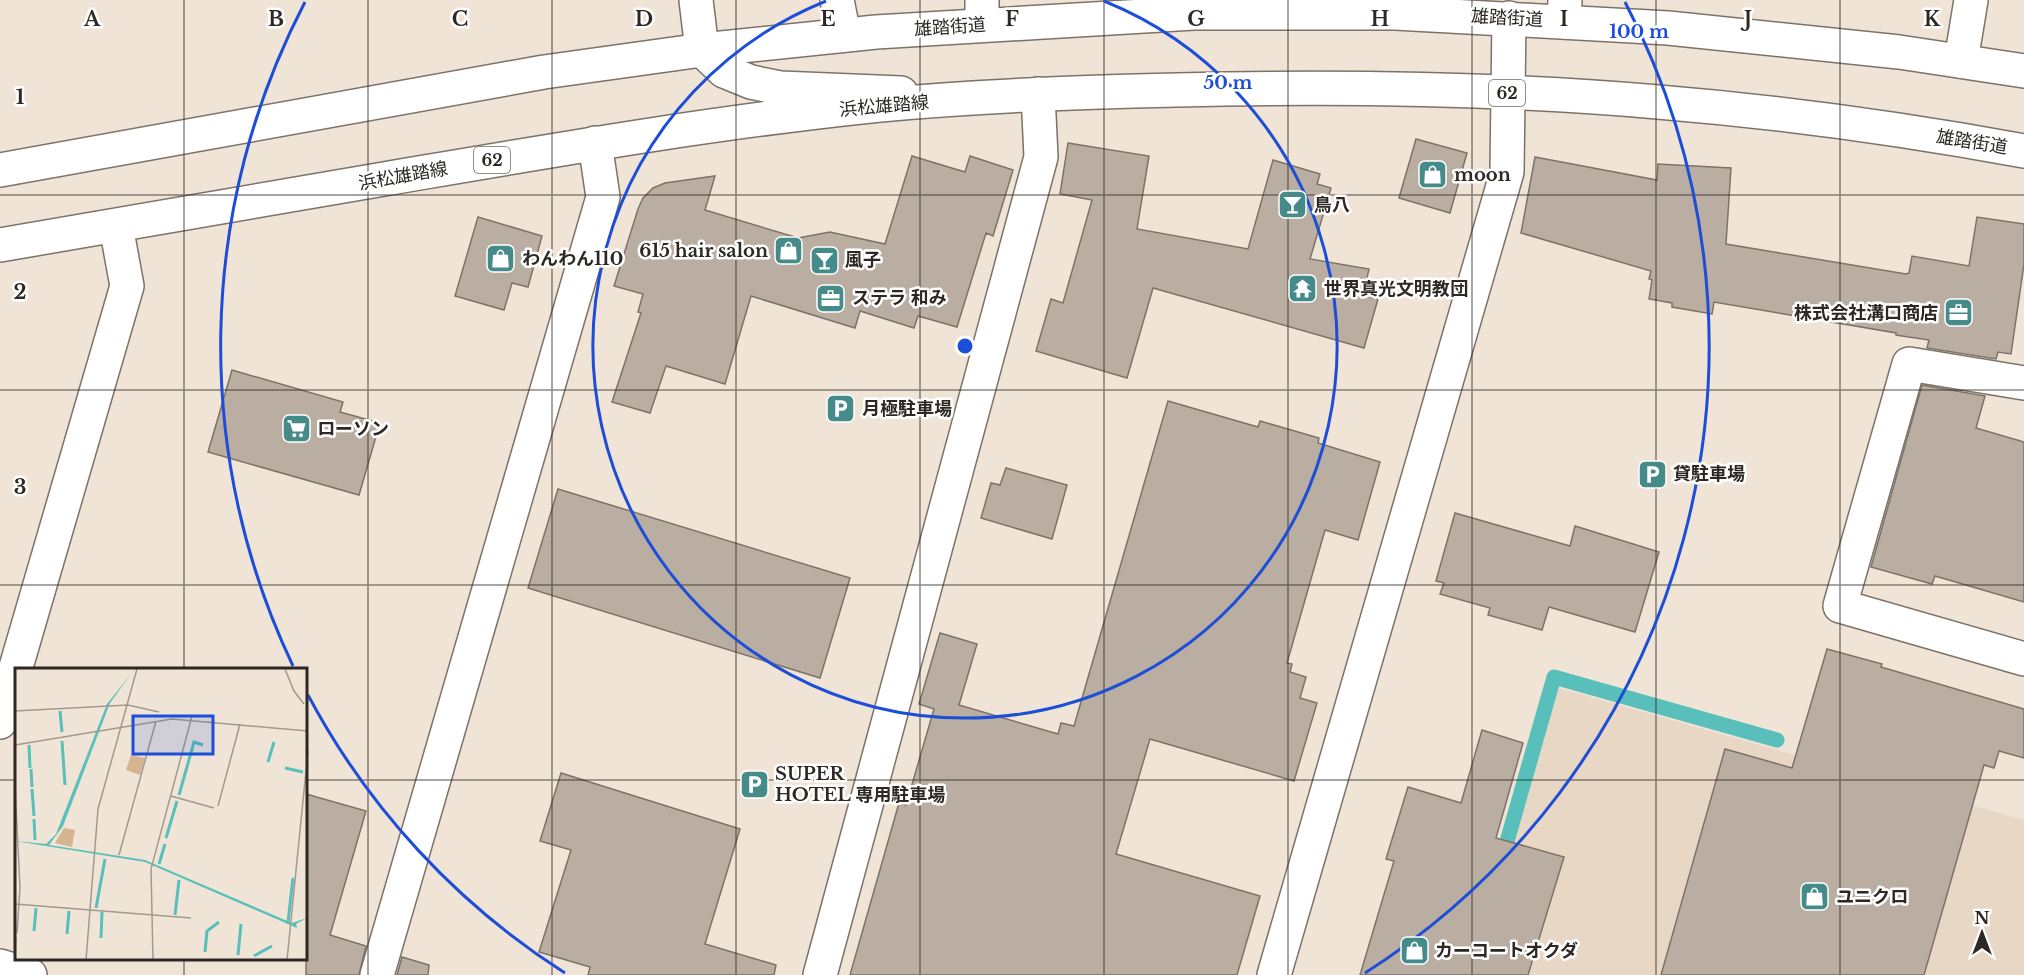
<svg xmlns="http://www.w3.org/2000/svg" width="2024" height="975" font-family="'Libre Baskerville','Noto Sans JP',serif">
<style>
.built{fill:#e8d7c5}
.lines{fill:none;stroke-linecap:round;stroke-linejoin:round}
.stream{stroke:#58bfbb;stroke-width:15}
.building{fill:#b9aea1;stroke:#7e7368;stroke-width:1.5}
.minor-casing{stroke:#7d7267;stroke-width:36}
.tertiary-casing{stroke:#7d7267;stroke-width:36}
.primary-casing{stroke:#7d7267;stroke-width:36}
.minor{stroke:#fff;stroke-width:33}
.tertiary{stroke:#fff;stroke-width:33}
.primary{stroke:#fff;stroke-width:33}
.grid{fill:none;stroke:#2d2823;stroke-width:1.5;stroke-opacity:0.55}
.ring{fill:none;stroke:#1d4ed8;stroke-width:3}
.labels{text-anchor:middle;stroke-width:5;stroke-linejoin:round;paint-order:stroke}
.shield{fill:#fff;stroke:#6c6865;stroke-width:1.5}
.shield-label{font-size:16px;font-weight:bold;fill:#2d2823}
.street-label{font-size:18px;fill:#2d2823;stroke:#fff}
.poi-label{font-size:18px;font-weight:bold;fill:#2d2823;stroke:#fff;text-anchor:start}
.inset-river{fill:none;stroke:#58bfbb;stroke-width:3}
.inset-road{fill:none;stroke:#a2998f;stroke-width:1.5}
.view{fill:#1d4ed8;fill-opacity:0.15;stroke:#1d4ed8;stroke-width:3}
.inset-edge{fill:none;stroke:#2d2823;stroke-width:3}
.grid-label{font-size:20px;text-anchor:middle;font-weight:bold;fill:#2d2823;stroke:#fff;stroke-width:5;stroke-linejoin:round;paint-order:stroke}
.centre{fill:#1d4ed8;stroke:#fff;stroke-width:3}
.ring-label{font-size:18px;text-anchor:middle;font-weight:bold;fill:#1d4ed8;stroke:#fff;stroke-width:5;stroke-linejoin:round;paint-order:stroke}
</style>
<rect width="100%" height="100%" fill="#f0e4d7"/>
<!-- built -->
<path class="built" d="M1559,688l465,132v155h-548z"/>
<g class="lines">
<!-- stream -->
<path class="stream" d="M1502,859l52,-182 223,63"/>
</g>
<!-- building -->
<path class="building" d="M1416,139l51,14 -17,60 -51,-15z
M1068,143l81,13 -12,73 111,20 25,-89 47,14 -3,10 14,4 -21,71 59,10 -6,26 15,4 -14,49 -211,-60 -26,90 -91,-27 15,-52 12,4 29,-103 -32,-6z
M912,156l53,16 5,-16 43,14 -20,66 -7,-3 -29,94 -39,-11 -4,12 -54,-17 -5,17 -104,-32 -26,88 -59,-18 -16,47 -38,-11 29,-89 -3,-1 5,-18 -29,-8 24,-77 5,-11 10,-10 12,-5 50,-7 -10,34 93,28 32,-6 55,12z
M1535,157l122,23 1,-16 73,4 -5,76 180,30 3,-1 3,-17 57,10 8,-49 47,7v40l-13,90 -13,-2 -2,7 -69,-11 2,-8 -33,-5v-2l-182,-31 -2,12 -40,-7v-4l-23,-4 3,-19 -3,-1 2,-8 -130,-38z
M478,217l64,19 -14,51 -16,-4 -8,27 -49,-14z
M232,370l111,32 -3,10 40,11 -21,72 -151,-43z
M1922,385l63,11 -9,32 48,14v160l-89,-26 -3,8 -61,-17z
M1168,401l90,26 2,-6 59,17 -1,5 62,19 -22,78 -33,-10 -38,133 5,1 -2,8 16,5 -6,21 17,5 -23,78 -144,-42 -34,115 144,42 -23,79h-387l49,-172 7,2 28,-96 -15,-5 21,-71 37,11 -18,61 99,29 3,-11 13,3z
M1006,468l61,17 -15,54 -71,-21 10,-35 9,2z
M558,489l292,89 -30,100 -292,-90z
M1455,513l115,33 5,-20 84,26 -24,80 -86,-25 -7,23 -54,-15 2,-7 -50,-14 4,-11 -8,-2z
M1827,649l55,15 -1,3 143,42v49l-25,-7 -5,17 -10,-3 -60,210h-263l64,-226 67,19z
M1482,730l41,13 -27,95 68,19 -36,118h-168l34,-114 -8,-2 22,-72 53,16z
M561,773l179,56 -35,115 71,21 -2,10h-186l2,-8 -51,-15 32,-102 -31,-9z
M306,794l60,17 -36,124 36,11 -7,29h-53z
M402,957l27,8 -1,10h-31z"/>
<g class="lines">
<defs>
<path id="minor" d="M696,0l6,50 22,21 27,11 29,6 121,5
M837,0l7,35
M982,0v25
M1564,22l1,-22
M1961,61l10,-61
M2024,383l-115,-19 -69,242 184,53
M0,722l127,-436 -11,-60
M0,966l30,9
M820,975l221,-818 -3,-63"/>
<path id="tertiary" d="M377,975l226,-778 -8,-54
M1274,975l233,-803 2,-154"/>
<path id="primary" d="M0,170l544,-98 158,-22 174,-18 318,-19h201l273,15 231,24 125,19
M0,245c128,-22 256,-44 384,-66 165,-28 330,-57 496,-74 99,-9 198,-13 297,-15 161,-4 321,-2 481,12 123,10 245,27 366,49"/>
</defs>
<!-- minor casing -->
<use href="#minor" class="minor-casing"/>
<!-- tertiary casing -->
<use href="#tertiary" class="tertiary-casing"/>
<!-- primary casing -->
<use href="#primary" class="primary-casing"/>
<!-- minor -->
<use href="#minor" class="minor"/>
<!-- tertiary -->
<use href="#tertiary" class="tertiary"/>
<!-- primary -->
<use href="#primary" class="primary"/>
</g>
<!-- grid -->
<path class="grid" d="M184,0v669M368,0v975M552,0v975M736,0v975M920,0v975M1104,0v975M1288,0v975M1472,0v975M1656,0v975M1840,0v975M0,195h2024M0,390h2024M0,585h2024M0,780h16M306,780h1718M184,958v17"/>
<!-- distance rings -->
<g class="ring">
<path d="M1104 1A372 372 0 1 1 826 1"/>
<path d="M565 973A744 744 0 0 1 308 695M293 666A744 744 0 0 1 305 2M1625 2A744 744 0 0 1 1365 973"/>
</g>
<!-- icons -->
<defs>
<symbol id="shop-square" viewBox="-11 -11 22 22"><rect x="-9" y="-9" width="18" height="18" rx="4" fill="#448b89" stroke="#fff"/><path d="M-5-2.5h2.3a2.7 3.5 0 0 1 5.4 0H5L5.5 6h-11ZM-1.5-2.5h3a1.5 2.3 0 0 0-3 0Z" fill="#fff"/></symbol>
<symbol id="bar-square" viewBox="-11 -11 22 22"><rect x="-9" y="-9" width="18" height="18" rx="4" fill="#448b89" stroke="#fff"/><path d="M-6-5H6L.8 .8V4.5H3.5V6h-7V4.5H-.8V.8Z" fill="#fff"/></symbol>
<symbol id="temple-square" viewBox="-11 -11 22 22"><rect x="-9" y="-9" width="18" height="18" rx="4" fill="#448b89" stroke="#fff"/><path d="M0-6L5-2H3V0L6.5 2.5H4V6H1.5V3h-3V6H-4V2.5H-6.5L-3 0V-2H-5Z" fill="#fff"/></symbol>
<symbol id="office-square" viewBox="-11 -11 22 22"><rect x="-9" y="-9" width="18" height="18" rx="4" fill="#448b89" stroke="#fff"/><path d="M-6-3h4V-5.5h4V-3h4V5H-6ZM-1-4.5V-3h2v-1.5ZM-6 0V1H6V0Z" fill="#fff"/></symbol>
<symbol id="parking-square" viewBox="-11 -11 22 22"><rect x="-9" y="-9" width="18" height="18" rx="4" fill="#448b89" stroke="#fff"/><path d="M-3.5-5.5H1a3.5 3.5 0 0 1 0 7H-1V5.5H-3.5ZM-1-3.4V-.6H.8a1.4 1.4 0 0 0 0-2.8Z" fill="#fff"/></symbol>
<symbol id="supermarket-square" viewBox="-11 -11 22 22"><rect x="-9" y="-9" width="18" height="18" rx="4" fill="#448b89" stroke="#fff"/><path d="M-6-5.5h2.5l.6 2H6L4.5 2H-2.5L-4.4-4H-6ZM-1.5 3.2a1.3 1.3 0 1 0 .1 0ZM3 3.2a1.3 1.3 0 1 0 .1 0Z" fill="#fff"/></symbol>
</defs>
<g fill-rule="evenodd">
<use href="#shop-square" x="1416" y="158" width="33" height="33"/>
<use href="#bar-square" x="1276" y="188" width="33" height="33"/>
<use href="#shop-square" x="772" y="234" width="33" height="33"/>
<use href="#shop-square" x="484" y="242" width="33" height="33"/>
<use href="#bar-square" x="808" y="244" width="33" height="33"/>
<use href="#temple-square" x="1286" y="272" width="33" height="33"/>
<use href="#office-square" x="814" y="282" width="33" height="33"/>
<use href="#office-square" x="1942" y="296" width="33" height="33"/>
<use href="#parking-square" x="824" y="392" width="33" height="33"/>
<use href="#supermarket-square" x="280" y="412" width="33" height="33"/>
<use href="#parking-square" x="1636" y="458" width="33" height="33"/>
<use href="#parking-square" x="738" y="768" width="33" height="33"/>
<use href="#shop-square" x="1798" y="880" width="33" height="33"/>
<use href="#shop-square" x="1398" y="934" width="33" height="33"/>
</g>
<g class="labels">
<!-- shield labels -->
<g class="shield">
<rect x="1489" y="80" width="36" height="26" rx="4.5"/>
<rect x="474" y="147" width="36" height="26" rx="4.5"/>
</g>
<g class="shield-label">
<text x="1507" y="99">62</text>
<text x="492" y="166">62</text>
</g>
<!-- street labels -->
<g class="street-label">
<text transform="translate(1507 18) rotate(3)" y="6">雄踏街道</text>
<text transform="translate(950 27) rotate(-4)" y="6">雄踏街道</text>
<text transform="translate(884 106) rotate(-5)" y="6">浜松雄踏線</text>
<text transform="translate(1972 142) rotate(9)" y="6">雄踏街道</text>
<text transform="translate(403 176) rotate(-10)" y="6">浜松雄踏線</text>
</g>
<!-- poi labels -->
<g class="poi-label">
<text x="1454" y="181">moon</text>
<text x="1314" y="211">鳥八</text>
<text x="768" y="257" text-anchor="end">615 hair salon</text>
<text x="522" y="265">わんわん110</text>
<text x="845" y="266">風子</text>
<text x="1324" y="295">世界真光文明教団</text>
<text x="852" y="304">ステラ 和み</text>
<text x="1938" y="319" text-anchor="end">株式会社溝口商店</text>
<text x="862" y="415">月極駐車場</text>
<text x="317" y="435">ローソン</text>
<text x="1673" y="480">貸駐車場</text>
<text x="775" y="780">SUPER<tspan x="775" dy="21">HOTEL 専用駐車場</tspan></text>
<text x="1836" y="903">ユニクロ</text>
<text x="1435" y="957">カーコートオクダ</text>
</g>
</g>
<!-- overview -->
<g transform="translate(15 668)">
<rect width="292" height="292" fill="#f0e4d7"/>
<path d="M116,87l14,3 -5,17 -14,-5zM49,160l11,2 -3,17 -17,-4z" fill="#d5b591"/>
<path d="M116,6l-21,29 -47,123 -14,19 96,15 147,63 15,-5 -11,6 1,4 -152,-66 -130,-21 31,3 10,-10 51,-130z" fill="#58bfbb"/>
<path class="inset-river" d="M45,43l2,21M47,73l3,44M14,77l1,23M253,94l6,-20M270,100l18,4M16,101l1,18M17,121l2,27M164,127l15,-53 9,3M19,151l1,21M151,170l11,-37M144,196l6,-20M81,240l9,-49M160,247l4,-35M273,254l5,-44M19,263l2,-23M52,266l2,-23M86,270l1,-26M190,284l2,-21 12,-9M223,287l3,-31M239,288l18,-10"/>
<path class="inset-road" d="M270,1l9,22 10,13M0,43l113,-6 31,7M0,77l157,-26 136,12M0,119l5,100 -3,46M156,128l43,12M203,138l22,-82M104,187l37,-134M0,236l176,14M0,288l1,-18M71,292l12,-151 39,-140M138,292l-2,-91 41,-153M272,292l21,-209"/>
<path class="view" d="M118,48h80v38h-80z"/>
<rect width="292" height="292" class="inset-edge"/>
</g>
<g class="grid-label">
<text x="92" y="26">A</text>
<text x="276" y="26">B</text>
<text x="460" y="26">C</text>
<text x="644" y="26">D</text>
<text x="828" y="26">E</text>
<text x="1012" y="26">F</text>
<text x="1196" y="26">G</text>
<text x="1380" y="26">H</text>
<text x="1564" y="26">I</text>
<text x="1748" y="26">J</text>
<text x="1932" y="26">K</text>
<text x="20" y="104">1</text>
<text x="20" y="299">2</text>
<text x="20" y="494">3</text>
</g>
<circle cx="965" cy="346" r="9" class="centre"/>
<g class="ring-label">
<text x="1639" y="38">100 m</text>
<text x="1228" y="89">50 m</text>
</g>
<!-- north arrow -->
<g transform="translate(1982 933)" stroke="#ffffff" stroke-width="4.5" paint-order="stroke">
<path d="M0-4.5L10 22L0 15L-10 22Z" fill="#2d2823"/>
<text y="-9" font-size="16" font-weight="bold" text-anchor="middle" fill="#2d2823">N</text>
</g>
</svg>
